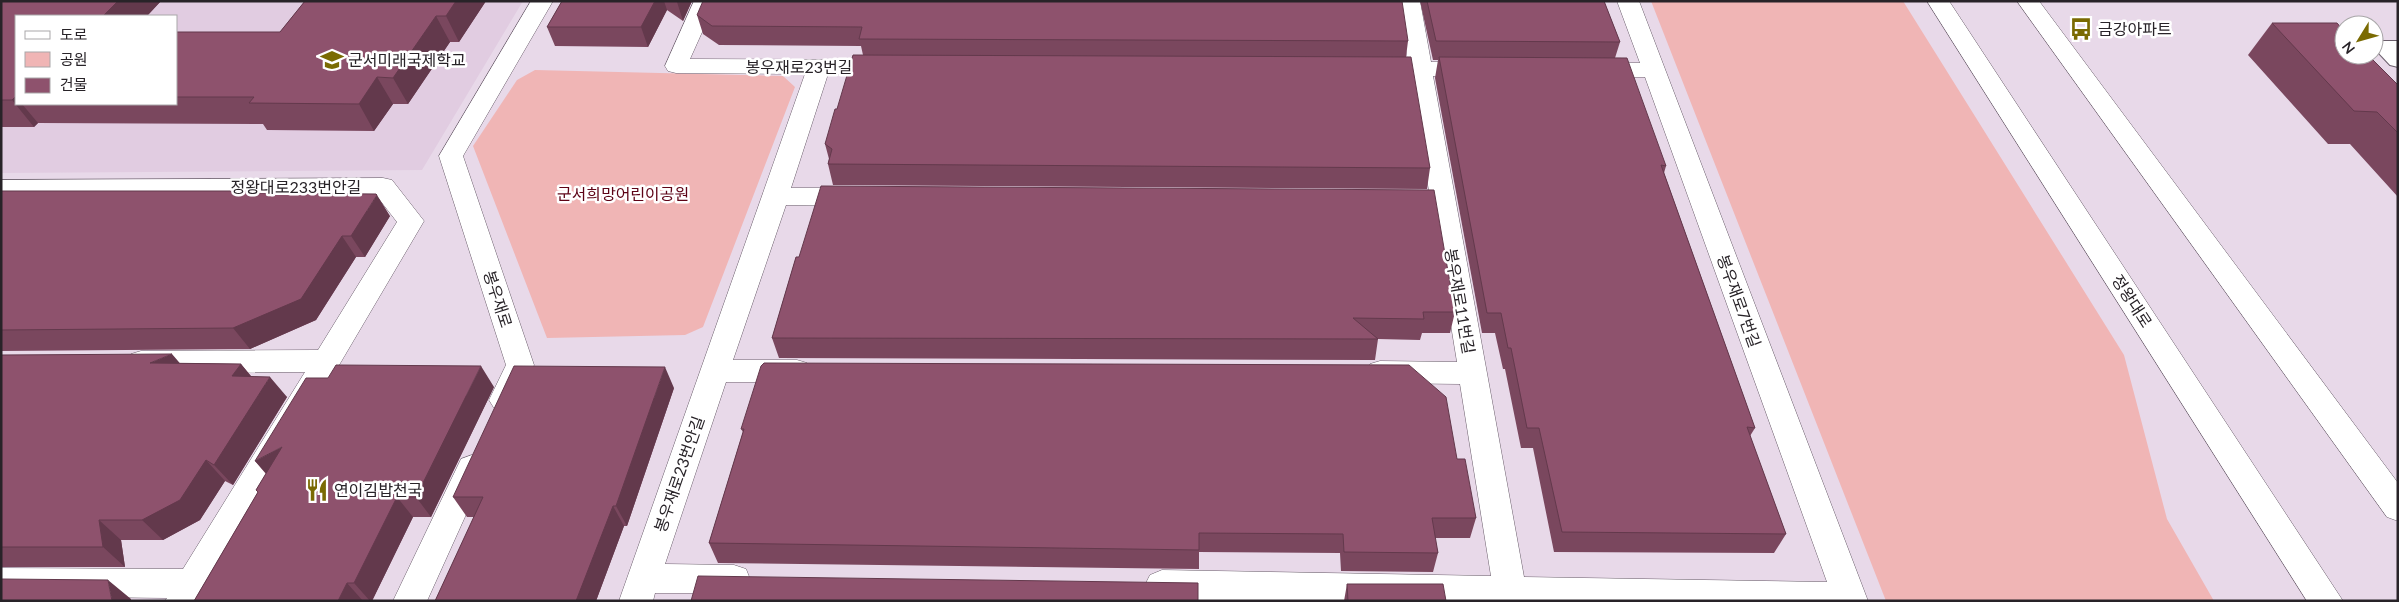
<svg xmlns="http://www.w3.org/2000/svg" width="2399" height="602" font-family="Lato,'Noto Sans KR',sans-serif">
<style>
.built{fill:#e1cce1;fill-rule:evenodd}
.green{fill:#f0b5b5}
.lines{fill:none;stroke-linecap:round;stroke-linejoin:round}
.service-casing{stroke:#6a5e6b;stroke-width:2}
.minor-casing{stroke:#6a5e6b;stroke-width:1}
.tertiary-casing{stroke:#6a5e6b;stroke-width:1}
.service{fill:#fff;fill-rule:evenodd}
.minor{fill:#fff;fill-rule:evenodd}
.tertiary{fill:#fff;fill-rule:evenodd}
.wall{fill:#7a475e}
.shaded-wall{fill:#63394c}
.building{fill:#8e526d;stroke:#63394c}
.labels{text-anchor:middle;stroke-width:5;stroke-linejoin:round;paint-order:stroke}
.poi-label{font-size:16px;fill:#282328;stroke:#fff;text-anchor:start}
.street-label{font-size:16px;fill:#282328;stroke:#fff}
.park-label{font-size:16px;fill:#5d0316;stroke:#fff}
</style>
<rect width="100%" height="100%" fill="#e8d9e9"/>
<!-- built -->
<path class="built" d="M1,1h522l-101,169 -421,3zM16,16h160v88h-160z"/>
<!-- green -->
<path class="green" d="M1651,1h252l221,354 43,164 47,82h-328z
M535,70l248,6 12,11 -92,240 -18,8 -138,3 -74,-192 44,-66z"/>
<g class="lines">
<defs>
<path id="service" d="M2384,41h14v26l-8,-2 -16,-17 2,-6z"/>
<path id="minor" d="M531,1h22l-90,155 71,209 -20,43 -10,4 -10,-4 -5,-8 17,-35 -67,-209z
M694,1h22l-26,58 198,1 8,2 3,5 -3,5 -8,2h-60l-37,114h65l9,3 4,6 -4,6 -9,3 -70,-1 -53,155h64l10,3 4,8 -4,8 -10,3h-71l-61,182 69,1 12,4 4,10 -4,10 -12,4h-79l-2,8h-34l186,-527 -129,-1 -8,-2 -3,-5z
M1398,1h22l11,61h42l8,2 3,5 -3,5 -8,2h-40l91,501 303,5 -182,-505h-51l-8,-2 -3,-5 3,-5 8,-2h46l-23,-62h22l229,600h-638l-68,-1 -12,-5 -5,-10 5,-10 12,-5 329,6 -31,-192 -80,-1 -10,-3 -4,-8 4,-8 10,-3 77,1 -25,-153h-33l-9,-3 -4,-6 4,-6 9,-3h30l-19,-115 -42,-2 -3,-5 3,-5 40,-2z
M383,178l9,2 32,41 -224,380h-35l2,-3 -166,-2v-28l182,1 122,-197 -164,1 -10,-3 -4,-8 4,-8 10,-3 177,-1 79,-128 -21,-27 -375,3v-18z
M472,455l11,4 4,9 -60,133h-34l68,-142z"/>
<path id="tertiary" d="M1927,1h22l394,600h-36z
M2017,1h22l359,482v38l-11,-4z"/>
</defs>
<!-- service casing -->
<use href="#service" class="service-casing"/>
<!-- minor casing -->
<use href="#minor" class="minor-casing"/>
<!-- tertiary casing -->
<use href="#tertiary" class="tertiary-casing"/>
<!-- service -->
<use href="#service" class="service"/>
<!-- minor -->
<use href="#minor" class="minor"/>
<!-- tertiary -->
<use href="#tertiary" class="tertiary"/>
</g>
<!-- wall -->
<path class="wall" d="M1,1h160l-14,15h-131v88h160v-72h104l25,-31h181l-27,41h-9l-42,62h-15l-19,27 -107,-1 -4,-6 -225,-1 -4,4h-33z
M562,1h130l-9,20 -16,-11 -19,37 -93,-1 -8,-19z
M1420,1h184l16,41 -5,16 51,108 -2,7 91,255 -5,8 36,98 -12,19 -220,-1 -21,-104h-12l-16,-79h-2l-8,-36h-13l-47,-255 3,-18h-5z
M697,15l711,26 -2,16 24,111 -3,21 -594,-4 -5,-21 1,-5 -4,-15 12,-35 26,-54 -2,-9 -142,-1 -16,-11z
M2272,23l126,62v112l-48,-53h-22l-80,-89z
M1,191h255l2,2 132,23 -25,41h-9l-40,63 -66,29 -249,2z
M796,257l659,55 -5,21h-28l-2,7 -42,-1 -3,21 -596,-2 -7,-20z
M1,355l179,8 61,1 10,12 36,21 -54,88 -8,-4 -25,39 -37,20h-42l4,27h-124z
M494,387l-63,130h-18l-41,84h-178l64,-109 -2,-2 10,-16 -11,-13z
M674,388l-47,138h-3l-28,75h-161l39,-84h-7l-14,-20z
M741,429l716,30 19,59 -6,20h-35l3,15 -5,19 -92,-1 -1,-18 -141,-1v17l-481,-6 -9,-20 34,-111z
M1347,584l99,17h-102z"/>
<!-- shaded-wall -->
<path class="shaded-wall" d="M118,1h43l-14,15h-44z
M456,1h30l-27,41 -13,-26z
M655,1h9l3,9 -19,37 -7,-20z
M677,1h15l-9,20 -6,-19z
M436,16l14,26 -42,62 -15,-26z
M377,77l16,27 -19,27 -15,-27z
M16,96v8h6l16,19 -4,4 -22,-27z
M377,195l13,21 -25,41 -14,-21z
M342,236l14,21 -40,63 -66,29 -17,-21z
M172,354l18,21 -40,-12z
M241,364l17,21 -26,-9z
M481,366l13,21 -63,130 -15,-20z
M665,367l9,21 -47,138 -11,-20z
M270,377l17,20 -54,88 -19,-20z
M282,447l-9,34 -18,-20z
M206,460l19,21 -25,39 -37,20 -21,-20z
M397,497l16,20 -41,84h-2l-16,-18z
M613,506l11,20 -28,75h-20z
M99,520l22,20 4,27 -22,-20z
M108,580l23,19v2h-19z
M347,583l16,18h-25z"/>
<!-- building -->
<path class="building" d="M1,1h117l-15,15h-87v80l-4,4h-11z
M305,1h151l-10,15h-10l-43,62 -16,-1 -18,27 -110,-1 5,-6h-78v-65h104z
M562,1h93l-14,26h-94z
M703,1h699l6,40 -549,-2 3,-12 -150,-1 -15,-11z
M1427,1h177l16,41 -184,-1z
M2272,23h65l7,8v24h24l30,30v48l-21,-21 -23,-1z
M853,55l558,2 19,111 -602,-4 4,-15 -7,-5 10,-35h2z
M1439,57l188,1 39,108 -5,-1 94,263 -8,-1 39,107 -224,-2 -23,-104h-12l-16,-80h-3l-7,-35h-14z
M821,186l613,4 21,122h-32l1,7 -71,-1 25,21 -606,-1 24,-81h3z
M1,191h255l-2,2 122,1 1,1 -26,41h-9l-41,63 -68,29 -232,2z
M172,354l-22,9 91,1 -9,12 38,1 -56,88 -8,-5 -26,40 -38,20h-43l4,27h-102v-192z
M764,363l645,2 37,32 11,62h8l11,59h-44l6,35 -94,-1 -1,-18 -144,-1v17l-490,-7 35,-114h-3l20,-63z
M336,365l145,1 -65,131h-19l-43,86h-7l-9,18h-144l64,-109 -2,-2 26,-43 -27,14 51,-83h22z
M514,366l151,1 -49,139h-3l-37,95h-141l48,-104h-30z
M698,576l500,7v18h-507z
M1,579l107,1 4,21h-111z
M1347,584h96l3,17h-98z"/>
<!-- icons -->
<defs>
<symbol id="bus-bare" viewBox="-9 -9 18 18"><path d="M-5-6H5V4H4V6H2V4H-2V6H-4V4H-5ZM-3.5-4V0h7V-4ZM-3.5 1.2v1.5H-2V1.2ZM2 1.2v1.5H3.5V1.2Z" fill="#7a6a02" stroke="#fff" stroke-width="2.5" paint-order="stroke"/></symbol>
<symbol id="school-bare" viewBox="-9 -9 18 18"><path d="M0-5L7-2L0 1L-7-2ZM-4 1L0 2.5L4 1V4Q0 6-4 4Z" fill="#7a6a02" stroke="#fff" stroke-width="2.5" paint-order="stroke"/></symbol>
<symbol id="restaurant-bare" viewBox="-9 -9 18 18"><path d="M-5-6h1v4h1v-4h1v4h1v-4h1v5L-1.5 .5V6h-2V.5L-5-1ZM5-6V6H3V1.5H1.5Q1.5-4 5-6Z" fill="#7a6a02" stroke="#fff" stroke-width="2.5" paint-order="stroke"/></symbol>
</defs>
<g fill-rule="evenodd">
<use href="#bus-bare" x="2065" y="13" width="32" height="32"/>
<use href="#school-bare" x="316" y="44" width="32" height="32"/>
<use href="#restaurant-bare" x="301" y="474" width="32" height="32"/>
</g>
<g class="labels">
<!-- poi labels -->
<g class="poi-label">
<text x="2098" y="35">금강아파트</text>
<text x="348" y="66">군서미래국제학교</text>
<text x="334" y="496">연이김밥천국</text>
</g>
<!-- street labels -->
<g class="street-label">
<text x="799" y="73">봉우재로23번길</text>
<text x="296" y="193">정왕대로233번안길</text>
<text transform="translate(498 299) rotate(72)" y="6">봉우재로</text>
<text transform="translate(1460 301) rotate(80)" y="6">봉우재로11번길</text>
<text transform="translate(1739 301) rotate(70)" y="6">봉우재로7번길</text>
<text transform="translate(2132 301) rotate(57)" y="6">정왕대로</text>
<text transform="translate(679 474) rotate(-71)" y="6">봉우재로23번안길</text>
</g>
<!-- park labels -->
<g class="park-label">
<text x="623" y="200">군서희망어린이공원</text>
</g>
</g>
<!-- border -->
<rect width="2399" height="602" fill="none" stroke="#282328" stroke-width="5"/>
<!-- legend -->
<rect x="15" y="15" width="162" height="90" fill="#ffffff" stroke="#a9a7a9"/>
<rect x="25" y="31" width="25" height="8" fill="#ffffff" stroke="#a9a7a9"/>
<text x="60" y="40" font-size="15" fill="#282328">도로</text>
<rect x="25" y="52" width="25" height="15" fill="#f0b5b5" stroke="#a9a7a9"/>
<text x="60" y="65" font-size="15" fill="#282328">공원</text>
<rect x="25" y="78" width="25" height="15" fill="#8e526d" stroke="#a9a7a9"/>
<text x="60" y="90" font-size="15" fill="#282328">건물</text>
<!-- north arrow -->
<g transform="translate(2359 40) rotate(233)"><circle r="24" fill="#ffffff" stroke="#a9a7a9"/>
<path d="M0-4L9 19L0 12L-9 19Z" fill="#7a6a02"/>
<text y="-8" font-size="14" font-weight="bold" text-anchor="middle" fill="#282328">N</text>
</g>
</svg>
